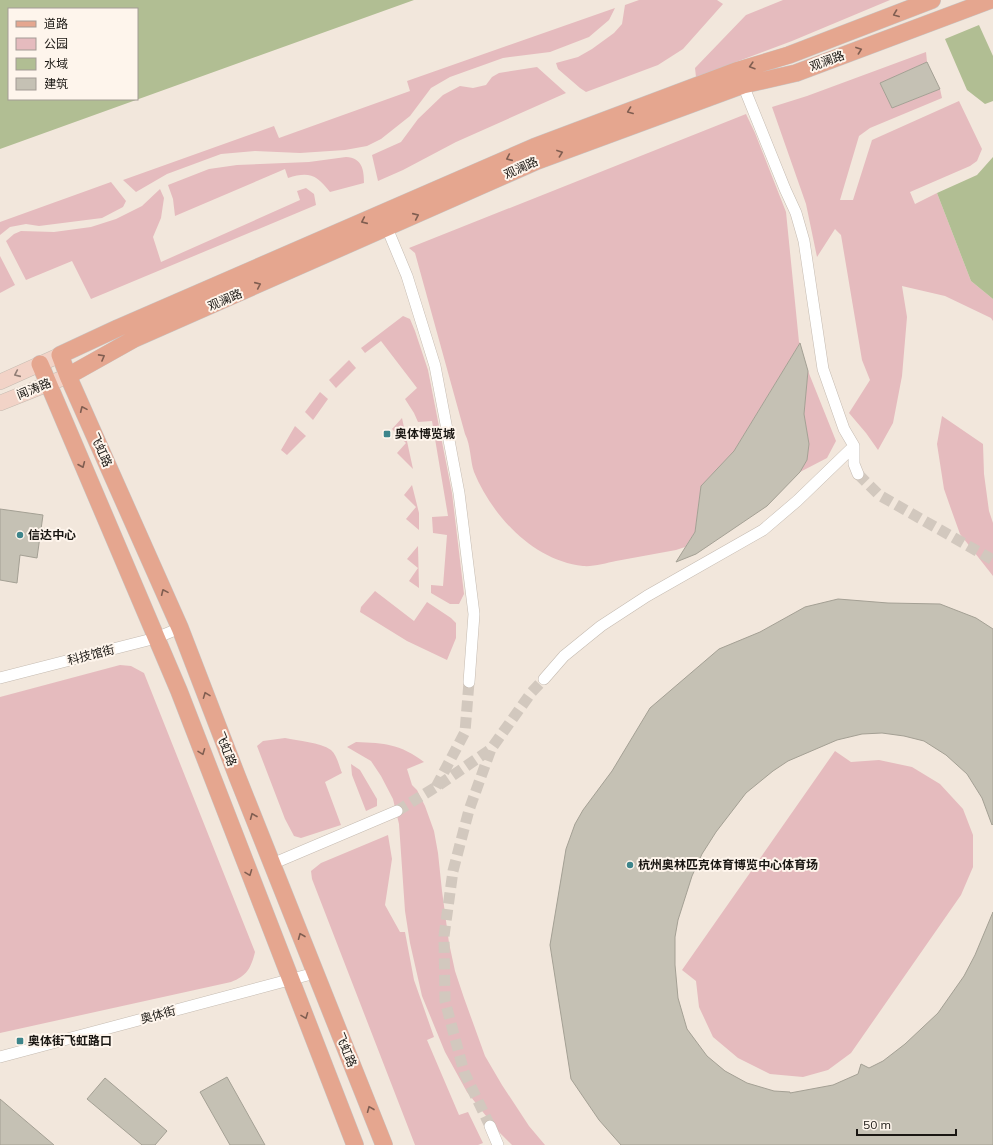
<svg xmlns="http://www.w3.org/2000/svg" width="993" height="1145" font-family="Mulish,'Noto Sans SC',sans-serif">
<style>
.green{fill:#e5bbbe}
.water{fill:#b1be93;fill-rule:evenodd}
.building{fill:#c5c1b4;stroke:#a4a094}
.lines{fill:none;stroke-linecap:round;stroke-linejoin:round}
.street-tunnel{stroke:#d2c8be;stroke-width:11;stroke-dasharray:11 5.5;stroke-linecap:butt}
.street-casing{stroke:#c5bbb1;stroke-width:12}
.secondary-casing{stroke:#c5bbb1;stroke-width:16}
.primary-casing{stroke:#c8c7c6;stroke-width:18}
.street{stroke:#fff;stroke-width:11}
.secondary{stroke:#f2d3c7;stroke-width:15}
.primary{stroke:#e5a68f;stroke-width:17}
.oneway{stroke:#805e51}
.oneway2{stroke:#917e76}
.poi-dot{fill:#3d858b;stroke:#fef5ec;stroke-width:1.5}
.labels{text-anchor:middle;stroke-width:4;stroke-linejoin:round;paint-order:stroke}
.street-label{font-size:12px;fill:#1a1713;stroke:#fef5ec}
.poi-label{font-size:12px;font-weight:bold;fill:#1a1713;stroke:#fef5ec;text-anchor:start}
</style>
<rect width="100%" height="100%" fill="#f2e7dc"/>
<!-- green -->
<path class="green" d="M639,0h78l6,4 -40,45 -25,16 -72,27 -6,-4 -22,-19 -2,-6 22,-6 14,-8 22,-16 8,-9 3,-19z
M783,0h107l-98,41 -96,36 -1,-9 51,-53z
M615,8l-6,12 -20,17 -39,15 -47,6 -53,19 -19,11 -21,28 -29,23 -14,7 -22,4 -45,3 -45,-2 -34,3 -54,20 -31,18 -13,-12 151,-54 5,12 131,-47 -3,-10z
M926,52l1,10 -47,21 12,25 48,-19 2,9 -72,30 -11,8 -19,64h13l19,-60 87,-39 23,48 -5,12 -7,5 -60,26 5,12 22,-11 34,88 22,18v22l-2,-3 -46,-22 -43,-10 5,31 -5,59 -9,47 -15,27 -12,-17 -17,-20 21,-33 -8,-20 -21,-125 -6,-6 -18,28 -11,-53 -34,-97 35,-11z
M537,67l29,26 -110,49 -53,28 -25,11 -6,-26 29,-13 17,-23 25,-24 17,-9 13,2 13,-3 6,-8 7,-4z
M746,114l9,19 31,79 13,130 1,1 -66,108 -33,35 -6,46 -10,15 -9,3c-20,4 -40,7 -60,11 -10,2 -23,6 -33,5 -49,-5 -91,-50 -109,-94 -4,-12 -3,-26 -9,-38l-50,-181 -6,-5z
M346,157c16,1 18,12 18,26l-34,9c-13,-17 -21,-21 -42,-14l-3,-9 -110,47 -2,-17 -5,-14 41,-16 28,-4 72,-3z
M111,182l15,19 -3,6 -21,11 -63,8 -13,-2 -16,3 -10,8v-13z
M306,188l8,6 2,11 -225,94 -19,-38 -46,19 -20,-39 8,-7 7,-3 33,1 37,-5 25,-8 26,-13 18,-17 4,9 -3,20 -8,19 8,25 139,-62 -3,-9z
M0,256l15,29 -15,8z
M403,316l7,3 5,12 13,39 24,123 12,101 -5,10h-9l-19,-11v-8l12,1 4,-51 -14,-2 -1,-16 16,-1 -16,-95 -14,1 -4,-9 -9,-14 12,-11 -36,-47 -16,12 -4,-5z
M349,360l7,8 -20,20 -7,-8z
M808,371l28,70 -9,17 -27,14 7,-12 2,-16 -5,-30z
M320,392l8,7 -15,21 -8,-8z
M942,416l41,28 1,30 5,37 4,12v53l-33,-42 -9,-25 -7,-20 -7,-45z
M402,418l11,51 -16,-16 9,-10 -14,-14z
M295,426l11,10 -19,19 -6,-5z
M412,485l7,28v17l-13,-11 10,-12 -12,-12z
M418,546l1,42 -10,-7 9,-13 -11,-9z
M375,591l39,30 13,-19 24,16 5,5v15l-9,22 -40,-19 -47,-29 1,-5z
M120,665l11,1 13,7 111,279c-4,16 -8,24 -24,30l-231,51v-336z
M285,738c13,3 35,4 46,12 6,5 8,16 11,23l-17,9 16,43 -40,13 -7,-2 -9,-17 -28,-73 6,-5z
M356,742c29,1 44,2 68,20l-17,7 5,16 5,5 8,16 9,25 4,22 4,38 7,52 6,28 9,27 21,58 17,29 27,41 16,19h-33l-14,-14 -31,-39 -22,-40 -23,-56 -12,-53 -5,-32 -6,-87 -6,-25 -12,-23 -10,-15 -24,-14z
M835,751l16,11 28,-2 33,7 28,17 23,25 10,26v32l-12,28 -110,158 -23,17 -25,7 -33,-3 -32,-16 -25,-21 -14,-30 -3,-26 -14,-11z
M351,764l9,6 17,29v7l-11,5 -14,-36z
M388,835l4,24 -7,46 15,27h5l9,48 20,57 -7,3 32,75 9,-3 15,31 -5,2h-63l-103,-266 -1,-8 10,-8z"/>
<!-- water -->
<path class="water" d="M0,0h414l-414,149zM9,9h128v90h-128z
M979,25l14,31v45l-8,3 -18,-14 -22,-51z
M993,157v142l-22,-18 -34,-88 40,-18z"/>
<!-- building -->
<path class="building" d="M927,62l13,27 -48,19 -12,-25z
M800,343l8,28 -4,43 5,30 -2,16 -7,12 -33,34 -71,48 -20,8 19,-30 6,-46 33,-35z
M0,509l43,6 -6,43 -17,-3 -3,28 -17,-3z
M838,599l50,4 52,1 36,14 17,11v195l-1,1 -10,-27 -15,-24 -21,-19 -22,-14 -20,-5 -22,-3 -20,1 -25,6 -49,21 -15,10 -27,22 -30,39 -14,22 -10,22 -14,44 -3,17v28l3,33 9,31 20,27 18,15 22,12 27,8 16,1v1l43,-8 25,-11 3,-10 8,4 14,-7 22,-17 33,-31 26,-37 11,-21 18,-43v233h-372l-22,-25 -28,-41 -21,-134 16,-96 9,-25 8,-14 29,-39 38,-63 69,-59 41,-17 45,-25z
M227,1077l38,68h-35l-30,-53z
M105,1078l62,53 -12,14h-13l-55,-46z
M0,1099l54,46h-54z"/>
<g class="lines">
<!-- street-tunnel -->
<path class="street-tunnel" d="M858,474l21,21 114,65
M436,787l29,-55 4,-50
M397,811l39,-24 55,-38
M490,1126l-26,-54 -19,-71 -1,-65 9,-65 16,-61 22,-61 40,-56 13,-14"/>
<defs>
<path id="street" d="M743,85l42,104 11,24 8,28 19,128 21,60 10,17v18l4,10
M387,228l20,48 28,90 24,127 15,121 -5,68
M0,678l156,-40 24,-10
M544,679l20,-23 37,-30 46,-30 116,-66 34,-29 57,-55
M272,864l125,-53
M0,1057l315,-84
M490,1126l8,19"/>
<path id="secondary" d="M0,382l60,-27
M0,403l68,-27"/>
<path id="primary" d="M40,364l139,327 176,454
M68,376l66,-37 403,-178 206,-76 53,-12 195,-73
M384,1145l-147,-369 -57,-148 -112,-252 -8,-21 58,-27 416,-181 202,-76 53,-16 143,-55"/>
</defs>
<!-- street casing -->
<use href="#street" class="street-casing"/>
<!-- secondary casing -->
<use href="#secondary" class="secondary-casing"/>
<!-- primary casing -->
<use href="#primary" class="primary-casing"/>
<!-- street -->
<use href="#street" class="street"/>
<!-- secondary -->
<use href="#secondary" class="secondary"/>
<!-- primary -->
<use href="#primary" class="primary"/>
</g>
<!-- one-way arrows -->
<defs><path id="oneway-chevron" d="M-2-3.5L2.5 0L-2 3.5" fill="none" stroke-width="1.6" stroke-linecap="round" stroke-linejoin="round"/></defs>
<g class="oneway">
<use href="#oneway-chevron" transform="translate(896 14) rotate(159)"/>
<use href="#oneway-chevron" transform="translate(859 50) rotate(-20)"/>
<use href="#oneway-chevron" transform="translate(752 66) rotate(163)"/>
<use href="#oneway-chevron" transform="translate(630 111) rotate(159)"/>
<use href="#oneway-chevron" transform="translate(560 153) rotate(-20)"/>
<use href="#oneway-chevron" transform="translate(509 158) rotate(156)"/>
<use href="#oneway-chevron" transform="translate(416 216) rotate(-24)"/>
<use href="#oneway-chevron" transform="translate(364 221) rotate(156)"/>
<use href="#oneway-chevron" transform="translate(258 285) rotate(-24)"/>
<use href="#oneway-chevron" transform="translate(102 357) rotate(-29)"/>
<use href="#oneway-chevron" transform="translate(83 409) rotate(-114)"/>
<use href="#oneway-chevron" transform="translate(82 465) rotate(67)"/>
<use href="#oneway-chevron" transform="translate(164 592) rotate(-114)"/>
<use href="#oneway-chevron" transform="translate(206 695) rotate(-111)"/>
<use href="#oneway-chevron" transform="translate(202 752) rotate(69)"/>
<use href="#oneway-chevron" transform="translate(253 816) rotate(-112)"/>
<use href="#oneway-chevron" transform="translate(249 873) rotate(69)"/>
<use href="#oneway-chevron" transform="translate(301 936) rotate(-112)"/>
<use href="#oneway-chevron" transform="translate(305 1016) rotate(69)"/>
<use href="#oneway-chevron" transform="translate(370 1109) rotate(-112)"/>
</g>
<use class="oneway2" href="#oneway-chevron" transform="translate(17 374) rotate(156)"/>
<!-- markers -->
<g class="poi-dot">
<rect x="383" y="430" width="8" height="8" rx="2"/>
<circle cx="20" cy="535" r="4"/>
<circle cx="630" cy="865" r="4"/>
<rect x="16" y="1037" width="8" height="8" rx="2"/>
</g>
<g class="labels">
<!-- street labels -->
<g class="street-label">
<text transform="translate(827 61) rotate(-20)" y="4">观澜路</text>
<text transform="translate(521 168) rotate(-24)" y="4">观澜路</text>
<text transform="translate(225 300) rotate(-23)" y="4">观澜路</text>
<text transform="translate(34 389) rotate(-22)" y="4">闻涛路</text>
<text transform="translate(101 450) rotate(66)" y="4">飞虹路</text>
<text transform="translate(91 655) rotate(-14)" y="4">科技馆街</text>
<text transform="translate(226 749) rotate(69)" y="4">飞虹路</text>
<text transform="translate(158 1015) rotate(-15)" y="4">奥体街</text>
<text transform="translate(346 1050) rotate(68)" y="4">飞虹路</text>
</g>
<!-- poi labels -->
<g class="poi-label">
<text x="395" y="438">奥体博览城</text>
<text x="28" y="539">信达中心</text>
<text x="638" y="869">杭州奥林匹克体育博览中心体育场</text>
<text x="28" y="1045">奥体街飞虹路口</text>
</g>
</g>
<!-- legend -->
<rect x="8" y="8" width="130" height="92" fill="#fef5ec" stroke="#a39c95"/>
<rect x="16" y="21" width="20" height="6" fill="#e5a68f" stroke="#a39c95"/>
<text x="44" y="28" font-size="12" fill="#1a1713">道路</text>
<rect x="16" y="38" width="20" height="12" fill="#e5bbbe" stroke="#a39c95"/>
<text x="44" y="48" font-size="12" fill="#1a1713">公园</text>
<rect x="16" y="58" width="20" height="12" fill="#b1be93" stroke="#a39c95"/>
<text x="44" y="68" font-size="12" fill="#1a1713">水域</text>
<rect x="16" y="78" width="20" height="12" fill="#c5c1b4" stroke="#a39c95"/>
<text x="44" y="88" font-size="12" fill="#1a1713">建筑</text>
<!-- scale -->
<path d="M857 1129v6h99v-6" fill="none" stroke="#1a1713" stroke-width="2"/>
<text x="863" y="1129" font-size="12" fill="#1a1713" stroke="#fef5ec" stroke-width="3" paint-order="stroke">50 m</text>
</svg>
